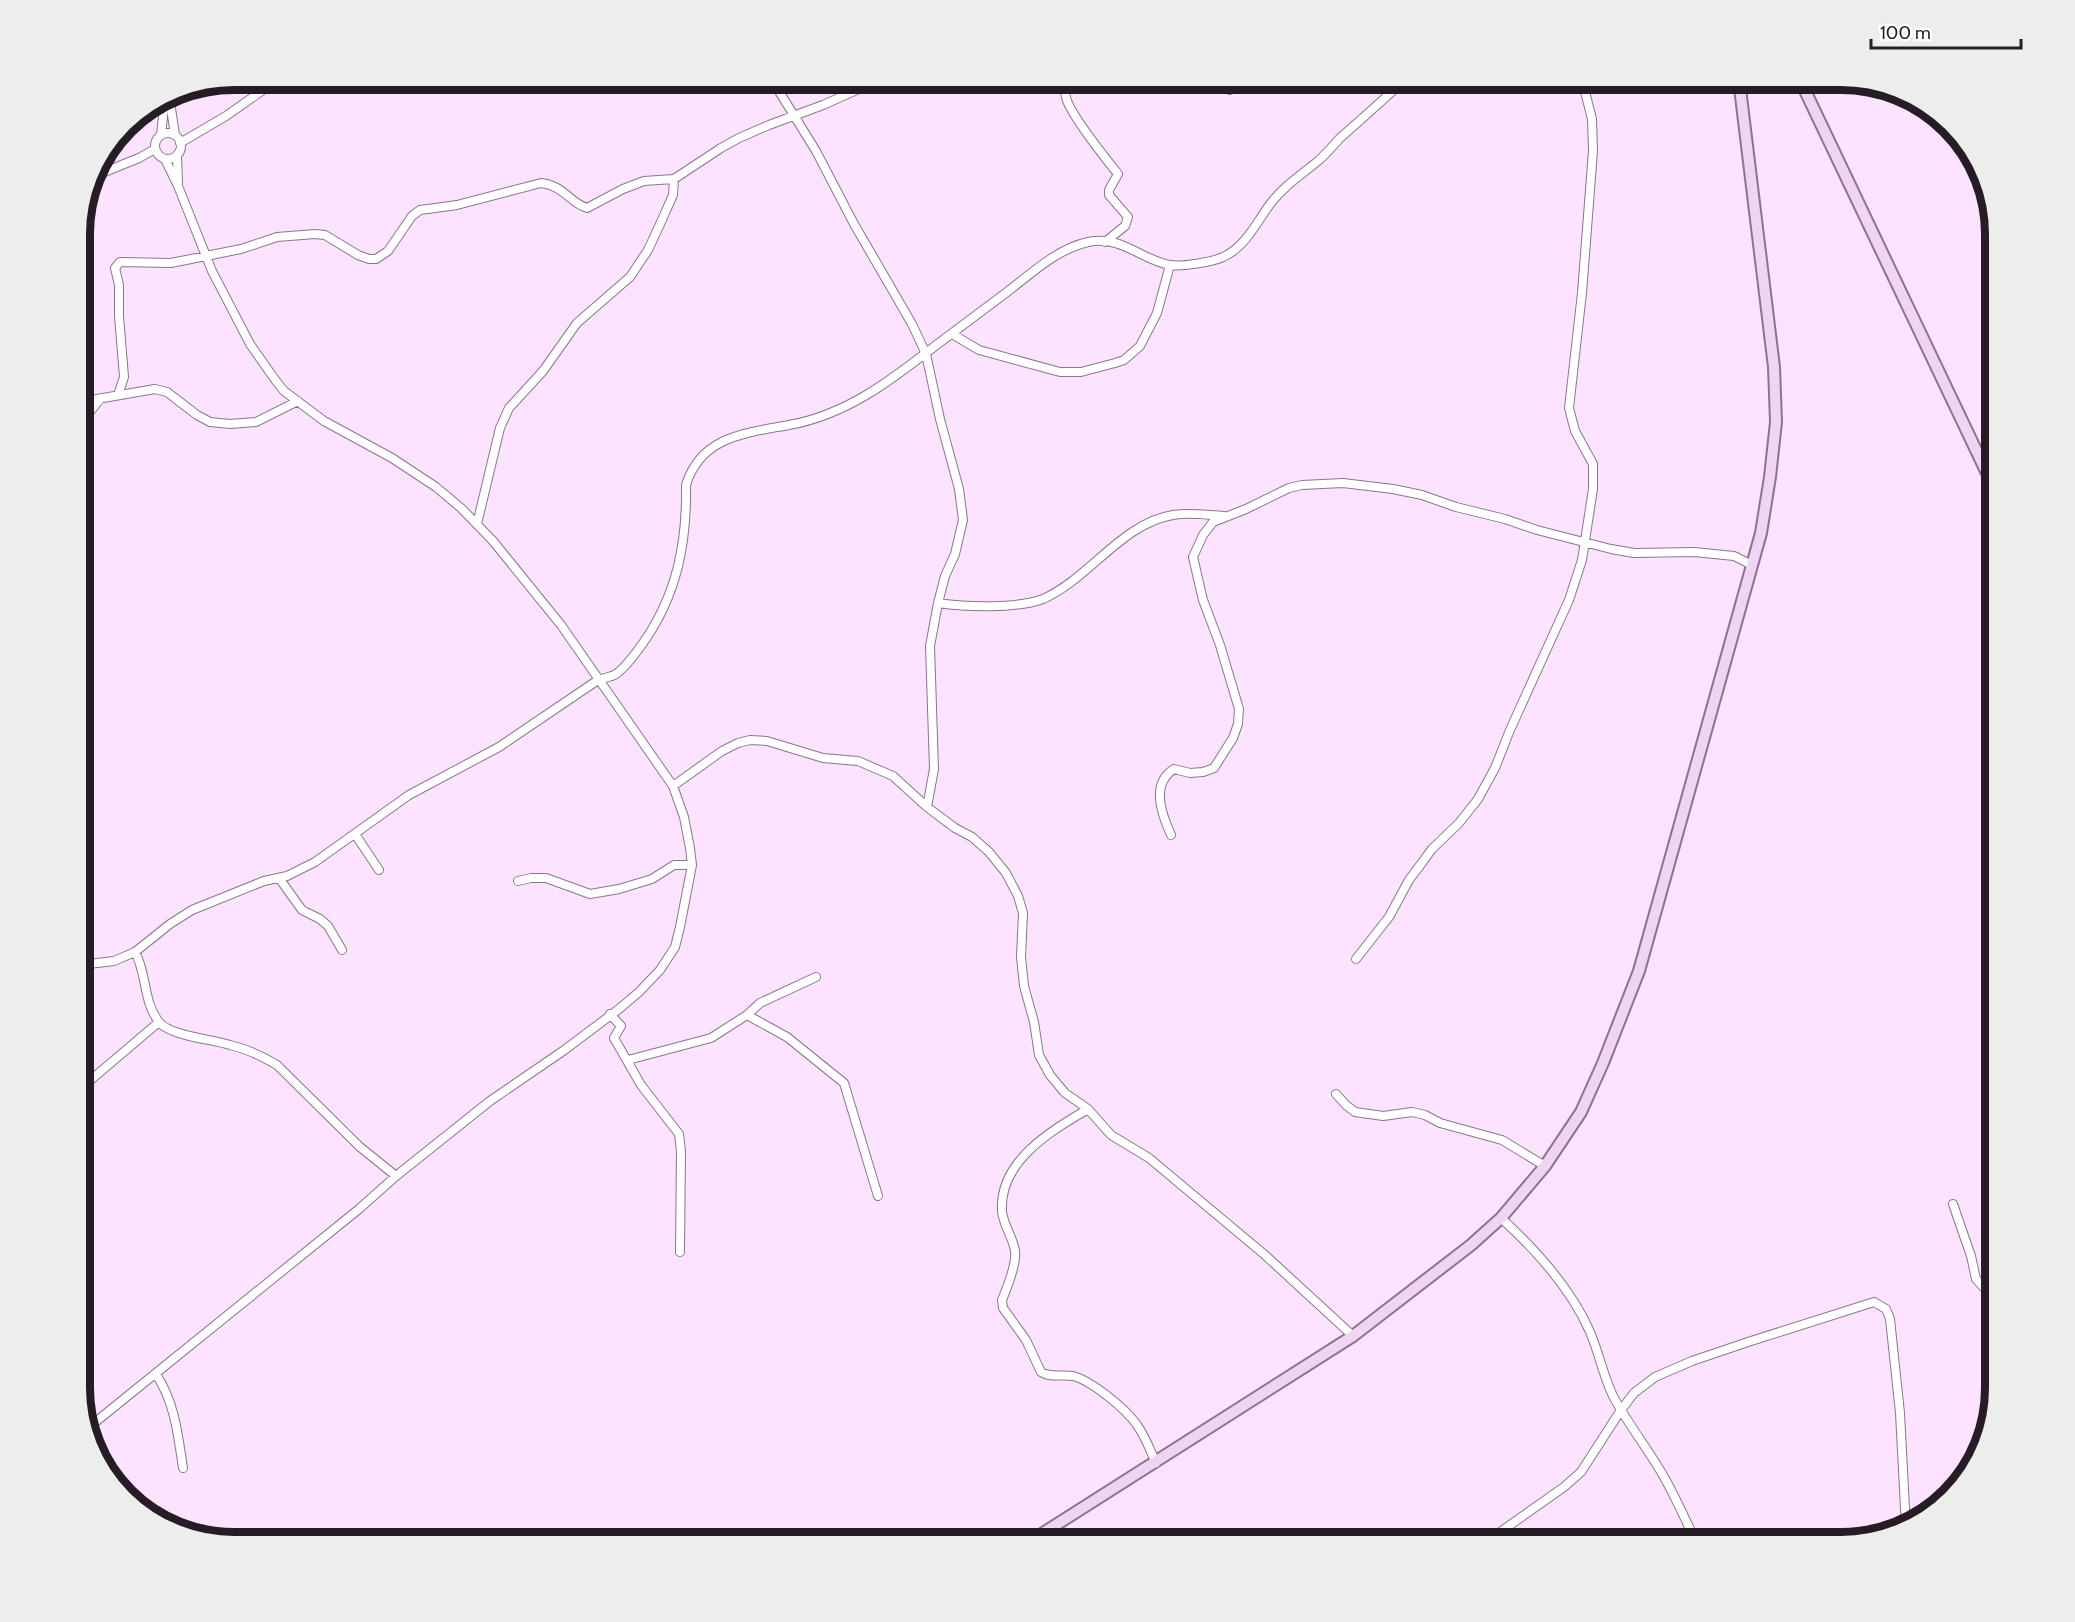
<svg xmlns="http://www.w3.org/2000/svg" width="2075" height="1622" font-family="Cabin,sans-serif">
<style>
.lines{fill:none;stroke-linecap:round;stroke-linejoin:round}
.minor-casing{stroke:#8b758d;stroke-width:10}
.secondary-casing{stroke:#8b758d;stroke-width:14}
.minor{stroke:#fff;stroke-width:8}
.secondary{stroke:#f0d4f3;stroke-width:10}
.rim{fill:none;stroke:#251c26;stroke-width:8}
</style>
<rect width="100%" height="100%" fill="#fce3ff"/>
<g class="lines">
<defs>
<path id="minor" d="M772,80l44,71 38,73 58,100 14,30 14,65 19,70 4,31 -8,34 -10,22 -7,27 -8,43 4,123 -7,38
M1070,80c-5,5 -6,10 -4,17 3,16 40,62 52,77l-9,16v5l19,22 -3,9 -20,16
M1211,80l19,10
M169,95l6,40
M155 146a13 13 0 1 1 26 0a13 13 0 1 1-26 0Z
M161,135l4,-37
M180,143l46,-27 51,-36
M177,155l1,29
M92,177l47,-19 16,-9
M952,334l27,16 81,22h21l34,-9 9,-3 16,-14 17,-33 13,-48
M118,395l6,-18 -5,-61v-31l-4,-17 5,-6 51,1 70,-14 36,-12 38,-3 10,1 33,20 11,4h7l12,-8 24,-35 8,-6 37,-5 84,-22c22,2 29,20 46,25l36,-19 21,-8 30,-2 47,-31 18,-10 30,-13 54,-20 56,-25
M80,402l75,-13 12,3 30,23 13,7 20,2 26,-2 42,-21
M80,432l5,-14 16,-20
M80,498l4,-16 -4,-32
M477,524l23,-96 9,-20 34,-37 34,-48 53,-46 18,-27 13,-28 12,-27 1,-16
M938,603c28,4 78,6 105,-4 46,-20 79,-76 130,-84 17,-3 34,0 51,1
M673,786l49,-35 16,-8 12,-3 17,1 56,17 35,3 35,15 34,31 28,21 17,9 17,15 17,21 12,23 5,17 -2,44 3,29 10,36 5,33 11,20 15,18 23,16 23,26 38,23 116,97 88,81
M355,834l24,36
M1171,835c-9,-20 -21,-51 3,-66l16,4 13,-1 11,-4 19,-30 5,-14 1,-15 -19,-64 -17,-45 -10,-43 10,-22 10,-13 33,-13 43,-21 13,-3 41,-2 50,6 29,6 34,12 49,12 32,11 74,19 23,4 60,-1 40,4 18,9
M279,878l23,32 18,9 8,7 14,24
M518,881l13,-3h15l44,16 29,-5 33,-10 22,-14h18
M135,952c12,21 8,50 24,70 11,14 53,17 71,23 17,4 32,11 47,20l83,82 36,29
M1356,959l33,-42 20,-37 12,-16 11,-15 27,-26 19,-24 17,-31 15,-38 59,-130 13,-40 11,-71v-25l-18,-33 -6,-23 13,-115 11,-142 -1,-32 -10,-39
M80,965l34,-4 21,-9 35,-28 22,-14 72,-29 23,-5 28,-14 94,-67 90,-48 99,-67c6,-2 13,-3 18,-6 10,-7 20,-21 27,-31 34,-48 44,-100 43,-158 15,-49 60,-52 103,-60 57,-10 101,-44 146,-79 24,-18 48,-36 72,-54 25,-19 50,-43 81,-50 34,-7 53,18 82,23 11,2 43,-3 53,-8 21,-9 33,-33 45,-50 13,-19 33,-32 50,-46 8,-7 15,-15 22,-23 21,-19 44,-38 64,-58
M610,1014l11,12 -7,12 27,47 38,49 2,17 -1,101
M747,1015l40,22 57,46 34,113
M628,1060l83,-22 36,-23 13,-12 56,-26
M80,1089l79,-67
M1336,1094l10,11 9,7 28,4 29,-4 13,3 15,8 62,17 43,26
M1088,1109c-37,22 -89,52 -86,102 1,14 11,26 13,40 2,13 -8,37 -13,49l1,8 23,32 15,32c9,6 21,2 32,4 19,5 53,33 64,49 8,11 13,25 19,38
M1953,1204l18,52 5,23 10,11 9,-2
M1501,1218c35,32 70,70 89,114 9,21 13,43 23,64 15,28 35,53 51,81 12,21 22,44 32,65
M156,1374c19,29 22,61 27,94
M88,1428l271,-219 37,-33 94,-75 73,-50 56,-42 20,-17 21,-22 15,-23 5,-20 12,-62 -2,-17 -6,-31 -11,-31 -112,-161 -68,-84 -32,-33 -25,-21 -44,-29 -68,-37 -40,-30 -8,-10 -26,-37 -38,-73 -34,-85 -13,-27
M1486,1542l78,-55 17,-15 40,-62 13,-17 21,-16 37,-16 56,-19 126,-40 12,7 4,10 10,94 6,114"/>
<path id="secondary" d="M1800,80l195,410
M1029,1542l324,-206 118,-91 30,-27 44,-52 36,-54 22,-49 36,-92 122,-438 9,-56 6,-55 -2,-55 -35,-287"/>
</defs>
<!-- minor casing -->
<use href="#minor" class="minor-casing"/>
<!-- secondary casing -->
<use href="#secondary" class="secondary-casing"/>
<!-- minor -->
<use href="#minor" class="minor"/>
<!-- secondary -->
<use href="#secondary" class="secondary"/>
</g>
<!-- crop -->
<path d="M0 0H2075V1622H0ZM234 90H1841A144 144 0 0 1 1985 234V1388A144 144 0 0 1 1841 1532H234A144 144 0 0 1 90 1388V234A144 144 0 0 1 234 90Z" fill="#eeedee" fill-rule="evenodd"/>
<path class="rim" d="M234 90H1841A144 144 0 0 1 1985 234V1388A144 144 0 0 1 1841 1532H234A144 144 0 0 1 90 1388V234A144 144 0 0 1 234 90Z"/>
<!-- scale -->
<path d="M1871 39v9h150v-9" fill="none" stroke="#251c26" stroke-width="3"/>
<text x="1880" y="39" font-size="18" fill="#251c26" stroke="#ffffff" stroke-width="4.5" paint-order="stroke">100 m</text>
</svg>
